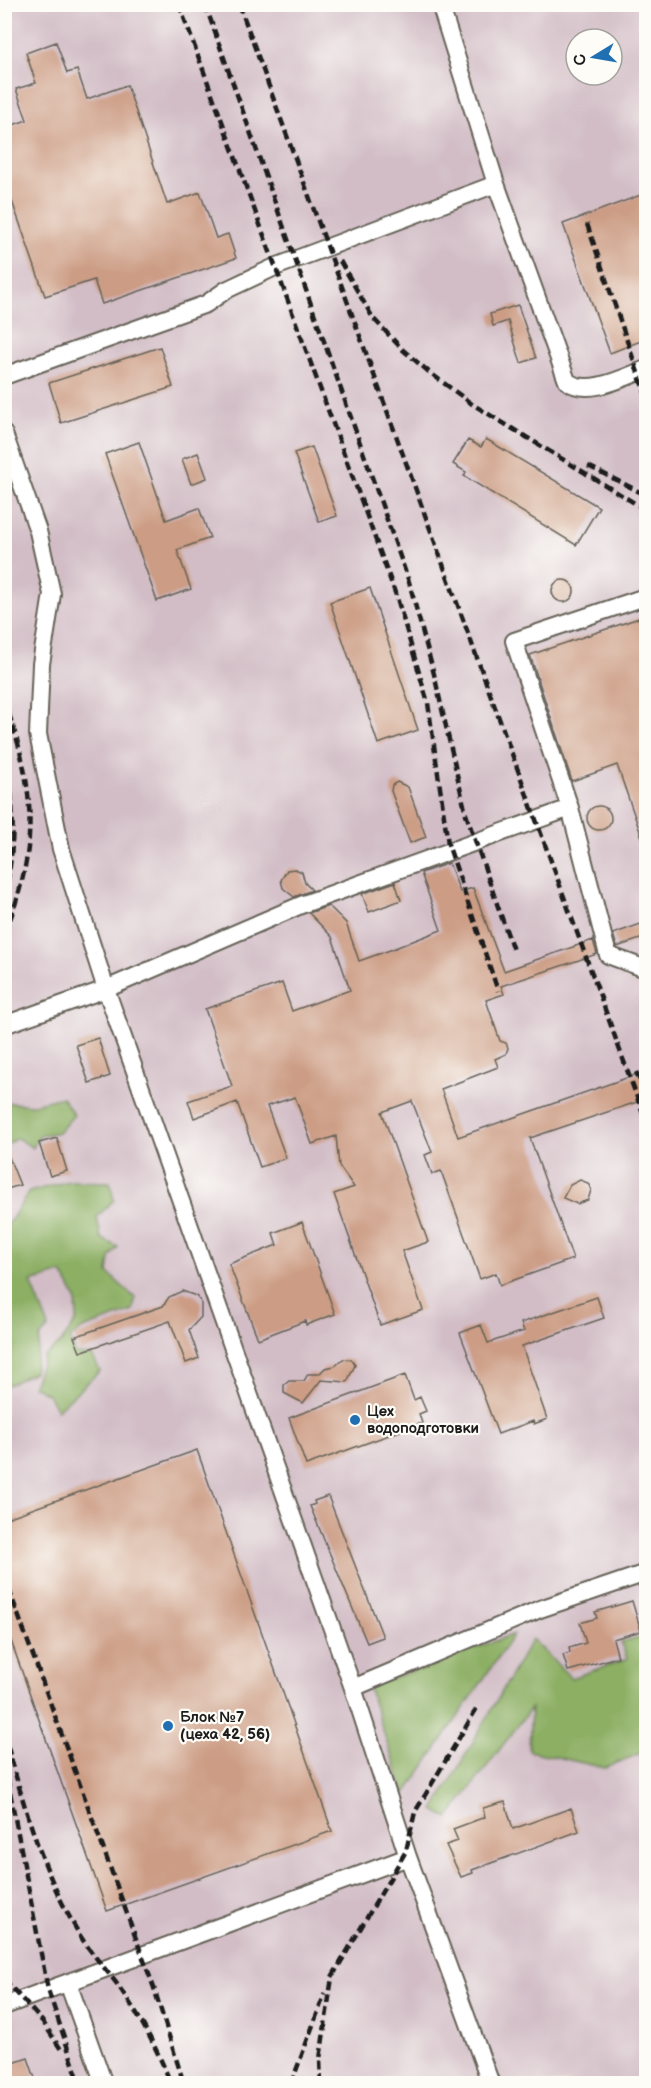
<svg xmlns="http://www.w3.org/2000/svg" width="651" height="2088" font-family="'Balsamiq Sans',sans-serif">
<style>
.industrial{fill:#d2bdc6;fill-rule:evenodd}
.forest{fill:#8caf63;stroke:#546640;stroke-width:1.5}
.building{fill:#cc9c84}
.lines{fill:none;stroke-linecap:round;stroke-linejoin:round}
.minor-casing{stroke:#666258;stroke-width:20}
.minor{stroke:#fff;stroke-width:16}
.rail{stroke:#1c1c1c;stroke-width:4.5;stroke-dasharray:9 4.5;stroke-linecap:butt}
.poi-dot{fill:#1f6fb2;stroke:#fdfcf7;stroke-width:2}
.labels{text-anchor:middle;stroke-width:4.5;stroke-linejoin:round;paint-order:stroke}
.poi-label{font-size:15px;font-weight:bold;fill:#1c1c1c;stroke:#fdfcf7;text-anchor:start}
</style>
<rect width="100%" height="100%" fill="#fdfcf7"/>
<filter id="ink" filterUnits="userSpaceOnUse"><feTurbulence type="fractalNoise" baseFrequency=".0167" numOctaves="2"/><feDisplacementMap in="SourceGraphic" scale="12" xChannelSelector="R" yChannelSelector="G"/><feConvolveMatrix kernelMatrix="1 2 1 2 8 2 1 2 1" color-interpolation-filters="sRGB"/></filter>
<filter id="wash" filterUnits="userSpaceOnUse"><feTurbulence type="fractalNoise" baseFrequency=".008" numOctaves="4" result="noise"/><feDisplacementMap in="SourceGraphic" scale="24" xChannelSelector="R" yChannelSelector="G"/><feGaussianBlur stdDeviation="1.35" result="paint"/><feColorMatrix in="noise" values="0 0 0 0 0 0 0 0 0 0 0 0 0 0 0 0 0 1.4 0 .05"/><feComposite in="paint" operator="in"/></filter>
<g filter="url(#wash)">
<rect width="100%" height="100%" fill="#f0e4c8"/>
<!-- industrial -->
<path class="industrial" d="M5,5h641v2078l-641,1zM576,39h36v36h-36z"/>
<!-- forest -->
<path class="forest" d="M62,1097l12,18 -15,17 -20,4 -6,12 -16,-10 -12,8v-44l25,3z
M69,1181l41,1 4,18 -17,17 4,21 17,9 -8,11 -2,15 27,25 -2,13 -50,18 -13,9 6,16 16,1 8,16 -43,39 -9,-16 -15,-8 11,-30 17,-13 16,-23 -1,-21 -14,-26 -31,9 18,45 -9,10 -6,35 -26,13 -4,-5 1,-151 24,-37z
M514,1634l-109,161 -37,-108z
M646,1635v116l-41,17 -76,-17 2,-43 -83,110 -14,-8 98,-171 39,39 56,-19 -6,-17z"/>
<g id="blocks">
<!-- building -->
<path class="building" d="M56,42l11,31 10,-3 10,29 40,-14 40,119 33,-12 16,46 12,-4 8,24 -134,46 -8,-24 -49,16 -41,-118v-50l23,-8 -11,-31 20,-6 -10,-30z
M646,193v146l-36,14 -47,-129z
M518,305l18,53 -15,5 -13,-42 -15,5 -3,-12z
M160,347l13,40 -112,36 -12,-40z
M486,439l113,68 -23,38 -112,-69 2,-4 -13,-8 15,-24 13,7z
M139,442l27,78 33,-12 11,30 -33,12 14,39 -34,12 -52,-147z
M312,447l25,69 -18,6 -25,-69z
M198,453l9,25 -16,6 -9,-25z
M552 591a11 11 0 1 1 22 0a11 11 0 1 1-22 0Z
M370,588l48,142 -40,14 -48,-142z
M639,618l7,21 -1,207 -28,-81 -45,16 -42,-126z
M397,782l11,5 18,50 -16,6 -19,-52 1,-6z
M587 818a12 12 0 1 1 24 0a12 12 0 1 1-24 0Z
M449,863l11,29 13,-4 31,83 89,-31 4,14 -96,32 3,8 -18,6 14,41 6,2 2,5 -2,6 -11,5 3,8 -57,22 17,48 188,-66v28l-116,39 43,121 -73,26 -4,-12 -16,6 -39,-108 -9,3 -7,-19 7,-3 -20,-51 -30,11 46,130 -26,9 21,59 -43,15 -46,-131 20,-7 -15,-21 -3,-30 -24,8 -17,-47 -28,9 19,52 -26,9 -23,-65 -43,16 -6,-17 44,-15 -27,-77 77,-26 10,28 58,-21 -18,-53 -23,-24 20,-7 17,17 13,38 31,-11 51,-20 -20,-57z
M295,869l7,3 3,11 7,7 -18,7 -11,-9 -2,-8 6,-10z
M395,882l6,18 -32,12 -7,-18z
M646,922v15l-29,10 -4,-13z
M98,1038l12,38 -21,7 -13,-38z
M57,1138l10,33 -17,5 -11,-33z
M4,1145l16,40 -16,5z
M580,1180l8,3 3,7 -3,10 -11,4 -14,-6 7,-13z
M302,1222l33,92 -29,11 -1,-4 -47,18 -29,-75 48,-19 -4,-12z
M182,1291l14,5 5,6v15l-12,13 10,28 -13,5 -16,-42 -90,31 -6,-15 89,-31 6,-9z
M597,1297l7,21 -82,28 25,73 -13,5 -1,-3 -35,13 -38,-101 21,-8 7,18 36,-12 -3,-8z
M343,1359l9,1 3,5 -8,17 -26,-2 -18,23 -19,-10v-8l5,-4h15l4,-7h11l6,-6 10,-2z
M405,1375l9,25 6,-3 6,14 -7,3 3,9 -116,42 -17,-47z
M197,1450l135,381 -225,80 -103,-290v-70l4,-2 -4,-9v-21z
M328,1496l55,141 -16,6 -57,-137 5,-2 -1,-3z
M632,1601l9,30 -28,8 5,18 -50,14 -5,-16 7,-2 -1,-5 17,-5 -6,-20 17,-5 -2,-6z
M505,1802l8,27 58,-21 8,23 -107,39 1,3 -12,4 -15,-32 12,-4 -5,-12 32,-12 -2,-9z
M28,2058l9,26h-33v-18z"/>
</g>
</g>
<g filter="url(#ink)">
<use href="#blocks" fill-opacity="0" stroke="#666258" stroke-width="1.5"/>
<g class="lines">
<defs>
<path id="minor" d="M496,184l71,197c20,16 58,-4 79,-12
M4,376l202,-72 20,-14 49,-23 221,-83 -56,-180
M4,434l34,97 14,63 -11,70 -3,70 23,115 45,140 247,699 55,169 -404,149
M646,599l-4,-1 -128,43 56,167 38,147 38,14
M4,1025l102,-36 195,-84 269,-97
M353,1688l187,-79 106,-36
M408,1857l83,227
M68,1983l36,101"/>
</defs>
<!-- minor casing -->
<use href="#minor" class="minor-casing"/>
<!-- minor -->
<use href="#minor" class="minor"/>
<!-- rail -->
<path class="rail" d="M179,4l218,594 31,105 20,141 50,147
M205,4l204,578 25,92 32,140 48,139
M239,4l407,1118
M587,224l59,172
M340,261l33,57 30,32 26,22 43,32 174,106
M588,466l58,29
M4,700c32,89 36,146 0,235
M4,753c12,48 11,98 0,146
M636,1072l10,21
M4,1576l150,412 30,96
M4,1733c19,70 38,140 77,204 10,16 24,31 36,47 22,31 40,64 54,100
M5,1766l43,224 32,94
M4,1979l39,43 19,29
M4,2059l9,25
M291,2084l34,-91
M321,2084l-1,-25 12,-82 74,-126 9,-39 62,-104"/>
</g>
</g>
<!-- markers -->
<g class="poi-dot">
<circle cx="355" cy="1420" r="6"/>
<circle cx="168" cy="1726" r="6"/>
</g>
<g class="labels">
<!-- poi labels -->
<g class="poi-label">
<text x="367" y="1416">Цех<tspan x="367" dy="17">водоподготовки</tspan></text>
<text x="180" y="1722">Блок №7<tspan x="180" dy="17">(цеха 42, 56)</tspan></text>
</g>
</g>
<!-- margin -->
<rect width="651" height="2088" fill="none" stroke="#fdfcf7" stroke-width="24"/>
<!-- north arrow -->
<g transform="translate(594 57) rotate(259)"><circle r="28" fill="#fdfcf7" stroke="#a3a29f" stroke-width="1.5"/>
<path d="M0-4.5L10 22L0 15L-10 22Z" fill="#1f6fb2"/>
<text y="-9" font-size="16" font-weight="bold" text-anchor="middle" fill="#1c1c1c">С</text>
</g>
</svg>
